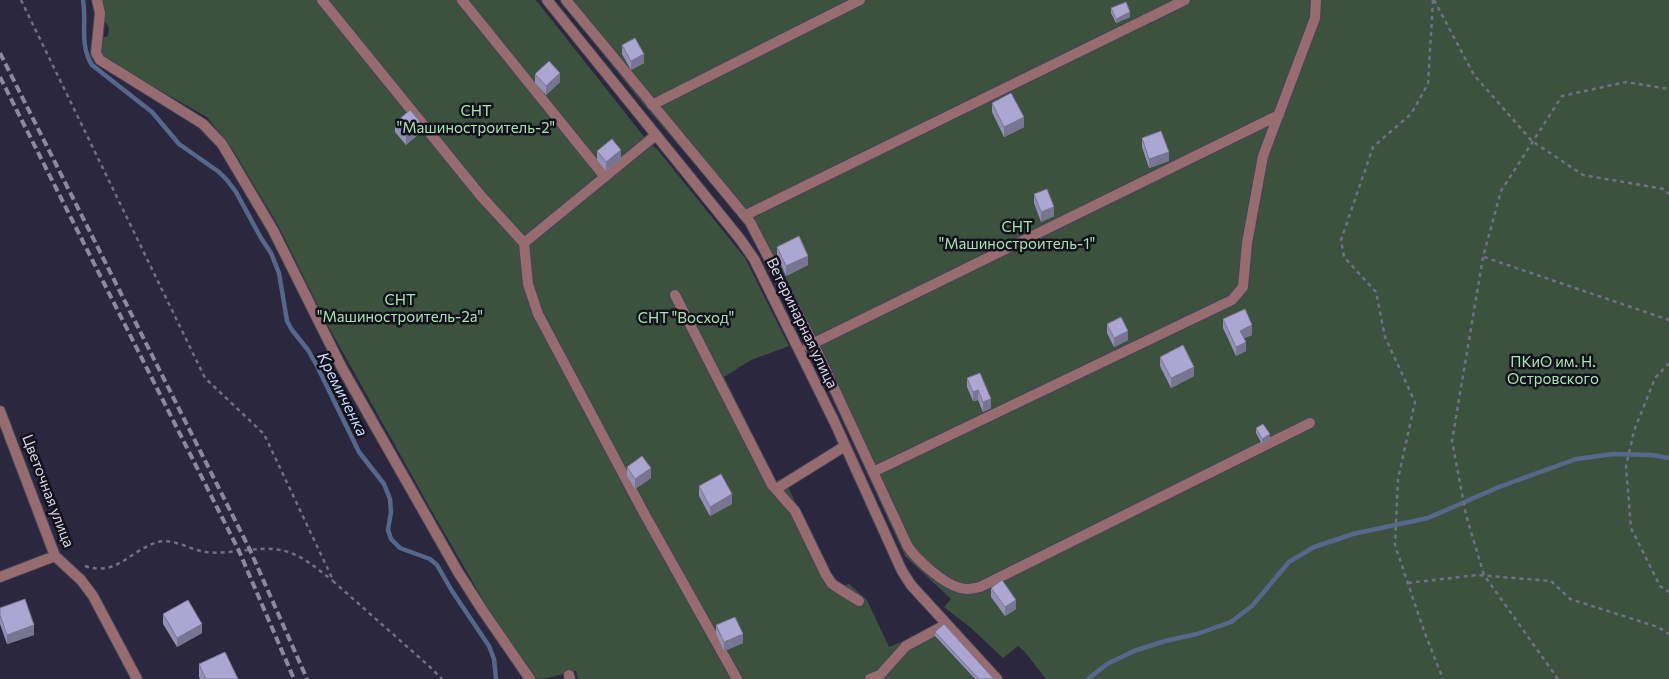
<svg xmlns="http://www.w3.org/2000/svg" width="1669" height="679" font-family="Commissioner,sans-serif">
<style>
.green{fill:#3c523f}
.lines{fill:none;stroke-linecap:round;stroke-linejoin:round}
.stream{stroke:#55678b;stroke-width:4.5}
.street-casing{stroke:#464359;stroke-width:12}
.path{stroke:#716f83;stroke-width:2.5;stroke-dasharray:4 4;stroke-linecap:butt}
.street{stroke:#966c70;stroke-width:10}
.rail{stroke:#8b899c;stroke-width:4;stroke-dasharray:8 4;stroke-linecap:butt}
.wall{fill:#9390b5}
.shaded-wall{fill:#787593}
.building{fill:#aba7d2;stroke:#787593}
.labels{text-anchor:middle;stroke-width:5;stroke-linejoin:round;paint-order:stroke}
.park-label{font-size:15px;fill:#a9e3b1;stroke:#13121c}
.street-label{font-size:15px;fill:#d8d7e6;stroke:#13121c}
.water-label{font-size:16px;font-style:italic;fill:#c7dbff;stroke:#13121c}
</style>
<rect width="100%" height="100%" fill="#2a273e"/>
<!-- green -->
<path class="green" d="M100,0h436l109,138 12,11 88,109 44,88 -38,14 -27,17 52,104 7,-3 5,9 39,82 15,17 7,-2 18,16 22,47 36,-15 3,7 7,-3 40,43h-397l-2,-8c-14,2 -25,8 -39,8l-40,-55 -67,-116 -103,-184 -48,-97 -46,-77 -26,-33 -101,-57 -5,-10 1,-12 6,-2 1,-8 -4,-6z
M559,0h1110v679h-623l-21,-27 -7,-6 -15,12 -32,-30 -27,-21 7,-8 -46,-43 -98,-213 -61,-119 -102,-119z"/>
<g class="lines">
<!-- stream -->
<path class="stream" d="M83,0c4,22 -4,45 9,65l60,47 27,32 40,28 8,8 9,12 25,46 10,15 8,20 8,48 5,9 16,20 9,16 42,86 25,32 6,15 1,13 -3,18 3,9 9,9 30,11 7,6 15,26 37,55 5,13 2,20
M1088,679l19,-15 27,-13 31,-10 32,-7 34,-12 21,-16 37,-44 25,-15 39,-13 75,-16 71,-31 77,-28 37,-5 39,1 17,3"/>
<defs>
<path id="street" d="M97,0l3,13 -4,40 4,7 103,64 19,20 51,86 69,138 116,204 25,39 47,68
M322,0l159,196 43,47 132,-108
M462,0l143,177
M547,0l193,239 14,20 80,162 68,150 9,14 86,94
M566,0l184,222 63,121 95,204c10,14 36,37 52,41 7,2 13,1 20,-1l330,-164
M652,105l208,-105
M746,215l439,-215
M524,243l4,41 10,30 107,201 92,164
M675,295l97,190 23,26 31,64 6,9 27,17
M808,346l471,-231
M0,411l55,145 26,24 12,16 44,83
M873,472l359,-172 11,-13 4,-44 16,-87 52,-138 1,-18
M776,489l69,-43
M0,577l55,-21
M569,675l1,4
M870,679l10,-4 26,-29 41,-22"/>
</defs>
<!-- street casing -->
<use href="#street" class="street-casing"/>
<!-- path -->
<path class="path" d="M21,0l184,378 59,56 70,148 95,84 13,13
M1433,0l-5,84 -17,30 -38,33 -32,93 3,17 32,35 9,45 30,65 -17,77 -3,66 29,86 19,48
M1434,0l40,75 58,66 51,34 81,14 5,5
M1484,257l185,63
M1669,363l-14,15 -21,53 -8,35 5,62 29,58 9,6
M85,566c32,11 45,-16 73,-24 16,-4 32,8 48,10 13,2 28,-1 42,-2 42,-5 53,6 85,31
M1408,583l69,-8 74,6 19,18 88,28 11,7
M1558,679l-74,-104 -18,-60 -14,-74 31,-184 18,-66 61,-95 64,-14 43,7"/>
<!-- street -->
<use href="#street" class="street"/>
<!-- rail -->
<path class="rail" d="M0,53l250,497 57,129
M0,77l239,474 55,128"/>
</g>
<!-- wall -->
<path class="wall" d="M1111,8l19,9 -14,6 -5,-10z
M622,45l22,18 -13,7 -9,-16z
M535,74l25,8 -14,13 -11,-12z
M992,103l32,24 -20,10 -12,-25z
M395,123l26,9 -15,13 -11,-13z
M1142,138l27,23 -20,7 -7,-21z
M597,151l24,8 -15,12 -9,-11z
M1034,194l20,22 -13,6 -7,-19z
M777,247l31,18 -22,11 -9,-20z
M1223,319l29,16 -8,3 2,13 -10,5 -13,-28z
M1107,324l21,16 -14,7 -7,-14z
M1160,357l34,19 -23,12 -11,-22z
M967,378l24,30 -8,4 -5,-12 -5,1 -6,-14z
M1256,428l14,11 -8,5 -6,-11z
M627,467l24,11 -16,11 -8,-13z
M699,486l33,18 -22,12 -11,-20z
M991,588l25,21 -11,7 -14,-19z
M0,608l34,27 -27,9 -7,-20z
M163,614l39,19 -25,14 -14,-23z
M716,625l27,18 -19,8 -8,-17z
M935,632l59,47h-19l-40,-43z
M199,664l39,15h-38l-1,-2z"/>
<!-- shaded-wall -->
<path class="shaded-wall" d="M1130,12v5l-14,6v-4z
M644,54v9l-13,7v-9z
M560,73v9l-14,13v-9z
M1024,117v10l-20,10v-10z
M421,123v9l-15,13v-10z
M621,150v9l-15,12v-9z
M1169,152v9l-20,7v-9z
M1054,207v9l-13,6v-10z
M808,256v9l-22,11v-10z
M1252,325v10l-12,5v-9z
M1128,331v9l-14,7v-9z
M1246,342v9l-10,5v-9z
M1194,367v9l-23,12v-10z
M978,390v10l-5,1v-9z
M991,399v9l-8,4v-10z
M1270,434v5l-8,5v-5z
M651,468v10l-16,11v-10z
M732,494v10l-22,12v-9z
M1016,600v9l-11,7v-9z
M202,624v9l-25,14v-9z
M34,625v10l-27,9v-9z
M743,634v9l-19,8v-9z"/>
<!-- building -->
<path class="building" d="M1126,2l4,10 -14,7 -5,-11z
M635,38l9,16 -13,7 -9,-16z
M549,61l11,12 -14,13 -11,-12z
M1011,93l13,24 -20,10 -12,-24z
M410,110l11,13 -15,12 -11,-12z
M1161,131l8,21 -20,7 -7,-21z
M612,139l9,11 -15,12 -9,-11z
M1047,189l7,18 -13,5 -7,-18z
M799,236l9,20 -22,10 -9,-19z
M1245,309l7,16 -12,6 6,11 -10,5 -13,-28z
M1121,317l7,14 -14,7 -7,-14z
M1183,345l11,22 -23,11 -11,-21z
M980,373l11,26 -8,3 -5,-12 -5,2 -6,-14z
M1263,424l7,10 -8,5 -6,-11z
M642,456l9,12 -16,11 -8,-12z
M721,474l11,20 -22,13 -11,-21z
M1002,580l14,20 -11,7 -14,-19z
M25,599l9,26 -27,10 -7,-20v-7z
M188,600l14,24 -25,14 -14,-24z
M735,617l8,17 -19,8 -8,-17z
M944,624l50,55h-15l-44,-47z
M225,652l13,27h-32l-7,-15z"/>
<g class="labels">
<!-- park labels -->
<g class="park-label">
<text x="476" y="116">СНТ<tspan x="476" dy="17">"Машиностроитель-2"</tspan></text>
<text x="1017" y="232">СНТ<tspan x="1017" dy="17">"Машиностроитель-1"</tspan></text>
<text x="400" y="305">СНТ<tspan x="400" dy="17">"Машиностроитель-2а"</tspan></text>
<text x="686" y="323">СНТ "Восход"</text>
<text x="1553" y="367">ПКиО им. Н.<tspan x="1553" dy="17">Островского</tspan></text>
</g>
<!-- street labels -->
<g class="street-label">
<text transform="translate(802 323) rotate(64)" y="5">Ветеринарная улица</text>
<text transform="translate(48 491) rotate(69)" y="5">Цветочная улица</text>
</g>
<!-- water labels -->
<g class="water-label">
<text transform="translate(343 394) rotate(63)" y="6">Кремиченка</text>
</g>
</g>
</svg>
